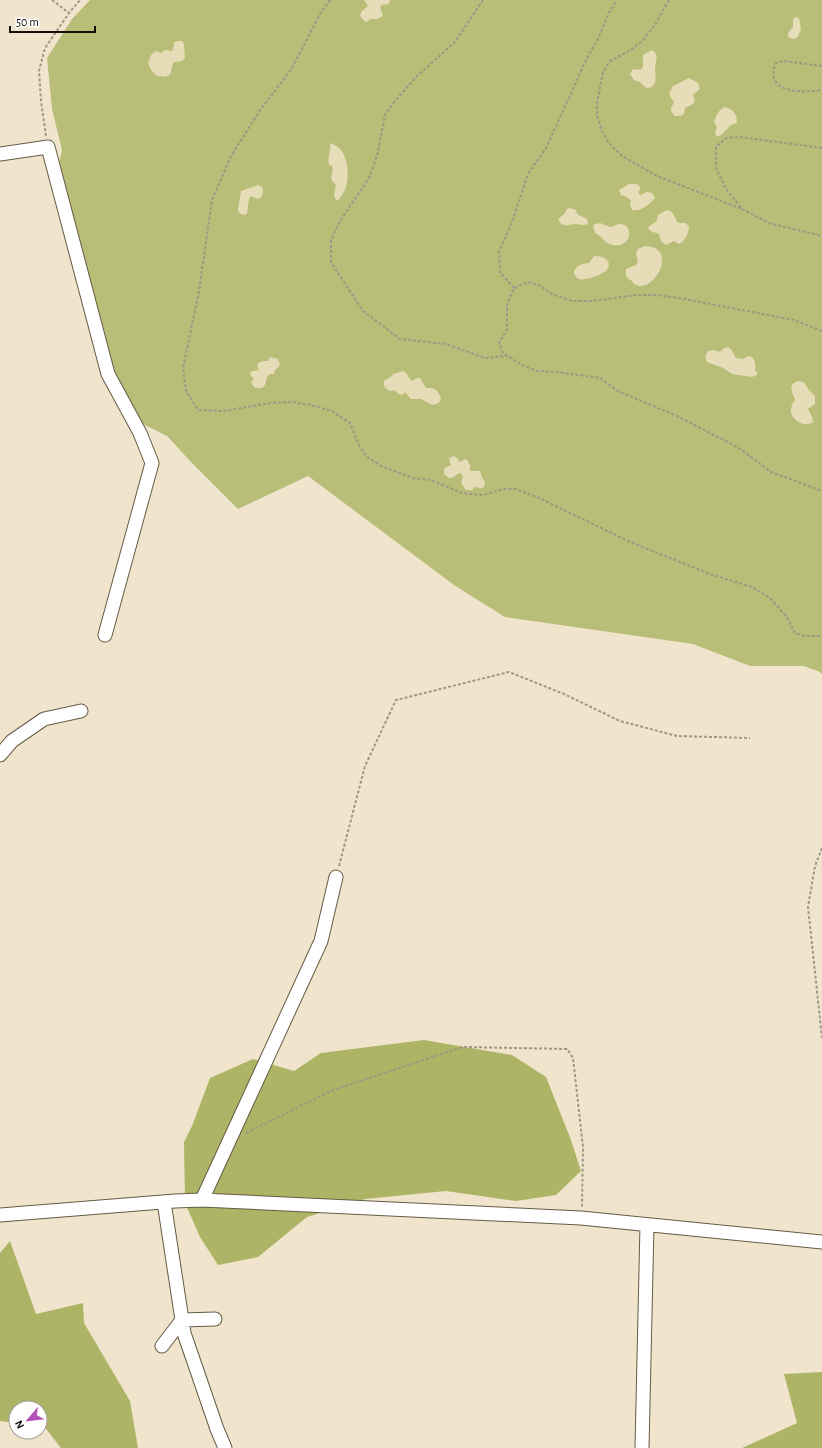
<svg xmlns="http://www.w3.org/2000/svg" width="822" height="1448" font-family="'Alegreya Sans',sans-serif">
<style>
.green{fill:#b8bd78}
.forest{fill:#aeb466}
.sand{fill:#e6dcb7}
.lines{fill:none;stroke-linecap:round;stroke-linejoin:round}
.minor-casing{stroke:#655b45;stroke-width:15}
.path{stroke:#9f9784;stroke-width:2;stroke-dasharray:3 2;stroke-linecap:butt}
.minor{stroke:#fff;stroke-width:13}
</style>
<rect width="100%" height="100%" fill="#f0e5cc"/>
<!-- green -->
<path class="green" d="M90,0h732v674l-2,-2 -16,-6h-54l-57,-22 -188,-27 -51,-32 -146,-109 -70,33 -47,-47 -24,-26 -26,-13 -30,-53 -55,-193 6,-27 -10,-41 -5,-51 25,-39z"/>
<!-- forest -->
<path class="forest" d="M424,1040l88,15 34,22 25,63 10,31 -25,24 -40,6 -70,-10 -81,8 -58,18 -49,40 -40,8 -18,-28 -15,-34 -1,-61 8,-16 18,-48 43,-19 41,12 27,-18z
M10,1241l26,73 47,-11 1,20 46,78 8,47h-77l-18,-23h-3v-17h-24v15l-16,-2v-168z
M822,1372v76h-80l55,-25 -13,-49z"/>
<!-- sand -->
<path class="sand" d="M364,0h26l-1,4 -7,1 -2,2 3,9 -6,3h-6l-5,3 -4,-3 -2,-4 2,-4 6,-5z
M795,17l4,1 2,12 -4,8 -4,1 -5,-2v-4l5,-6v-8z
M179,41h3l2,3 1,14 -3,3 -8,1c-5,9 1,17 -17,14l-6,-6 -3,-7 3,-8 5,-4 5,2 4,-3 7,1 1,-2 1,-7z
M652,50c9,6 2,13 3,21 1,8 2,17 -9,17l-6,-6 -6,-2 -4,-6 3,-5 7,1 3,-3v-12z
M689,78l9,5 2,6 -7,6 2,6 -2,3 -8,4 -1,6 -4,2h-5c-7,-8 -4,-6 -1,-14l-3,-4 -2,-5 4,-7z
M725,107c9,3 12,7 12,16l-6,2 -11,11h-4l-1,-4 2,-5 -3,-5c2,-6 5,-13 11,-15z
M331,143c5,3 10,5 12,10 7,14 7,36 -5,47h-2l-2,-5 2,-10c-10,-9 -1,-10 -4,-19l-3,-1c-2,-8 2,-13 1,-20z
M629,184h8l3,3v3l-2,2 2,3 7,-3 5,1 3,5c-5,6 -14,14 -23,12l-2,-6 1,-3 -4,-4 -6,-2 -2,-5z
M258,185l4,2c2,5 1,10 -4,12l-7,-3 -2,3 -2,15 -3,1 -5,-2 -1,-4 3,-18z
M570,208l6,2 1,4 10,5 1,5c-5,2 -8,0 -13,0 -9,1 -12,4 -17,-5l6,-5 3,-5z
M667,210l5,2 6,11h8l3,4c-1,7 -3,13 -10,17l-5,-3 -8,4 -5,-4 -2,-7 -9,-3 -2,-4 9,-6 1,-6z
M600,223l10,4c4,0 6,-3 9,-3 15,-1 14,24 -6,21 -8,-1 -11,-9 -18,-12l-2,-8z
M645,246c34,1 10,47 -9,39 -1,0 -3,-2 -4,-4 -6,-4 -7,-5 -6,-12l10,-4 2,-3 -2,-9 2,-4z
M594,256c10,-1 20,6 12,15 -5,4 -22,10 -28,8l-4,-5v-3c4,-7 9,-7 15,-8z
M728,347l3,2 5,9 7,1 6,-3c6,2 7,7 6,14l2,2v3l-5,2 -20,-3 -9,-6 -16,-6 -2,-5 3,-6 5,-1 7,2 4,-4z
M270,357l8,2 2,6 -5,5 -1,4h-4l-3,3c-2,8 -1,12 -12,11l-4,-5 3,-5 -3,-2 -1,-3 2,-2 7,-1 -2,-4 1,-3 5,-2h5z
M403,371c5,2 5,7 9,10l5,-3h3l6,10c10,0 11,1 15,10l-2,5 -7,2 -11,-6h-10l-6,-7 -1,2 -4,1 -6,-5 -2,1c-6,-1 -9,-4 -8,-10l8,-5 1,-2z
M799,381l5,1 4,7 7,7v8l-7,5 4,8 1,5c-7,6 -23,-2 -22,-12 0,-4 2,-7 4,-10 -2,-7 -9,-16 4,-19z
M454,456l3,2 3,4 5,-3 2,1 3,5v6h10l2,7 3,3 -1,6 -3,1 -7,-1 -2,3h-6l-5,-7 2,-7 -2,-2 -2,-1 -7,5h-3l-5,-4v-5l4,-3h3l-2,-8z"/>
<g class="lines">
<defs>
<path id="minor" d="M0,154l48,-7 60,227 32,59 12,30 -47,172
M0,755l12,-14 32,-22 37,-8
M202,1200l119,-259 15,-64
M164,1202l20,131 33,96 8,19
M0,1215l175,-14 27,-1 379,18 241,24
M162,1346l20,-26 33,-1
M642,1448l5,-223"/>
</defs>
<!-- minor casing -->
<use href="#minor" class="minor-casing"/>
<!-- path -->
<path class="path" d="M52,0l17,13
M330,0l-10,14 -29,56 -31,40 -29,46 -19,44 -13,91 -16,77 3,23 12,19 26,1 46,-8 22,-1 19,3 21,6 18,12 9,22 7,11 15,10 32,12 18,2 31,13 21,2 21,-6h11l22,8 91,44 82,33 42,13 18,11 16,18 9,17 10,3h17
M483,0l-28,42 -38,34 -22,25 -10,14 -8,41 -8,22 -29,43 -9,19v22l32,49 37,28 46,5 39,14 22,-2
M669,0l-13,23 -13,17 -12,10 -21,11 -7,11 -6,31v13l5,15 7,12 13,13 35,20 85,33
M822,66l-38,-5 -8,2c-13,31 27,30 46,27
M46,136l-5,-35 -2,-30 6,-23 24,-35 11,-13
M822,148l-82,-11 -14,1 -10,9v21l10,21 16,20 27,14 53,13
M514,288l-14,-16 -1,-20 14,-33 15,-45 18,-26 41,-90 11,-19 11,-26 8,-13
M822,331l-28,-11 -115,-22 -21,-3h-20l-47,6h-19l-20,-7 -13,-9 -11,-3 -14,6 -7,17v24l-8,14 4,10 19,12 15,6 19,1 44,6 18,13 59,25 62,32 32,24 51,19
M822,848l-7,18 -7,41 14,131
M339,866l26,-100 31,-66 113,-28 55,22 56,27 57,15 73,2
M246,1133l87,-43 130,-43 104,2 6,9 10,89 -1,60"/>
<!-- minor -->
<use href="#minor" class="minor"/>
</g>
<!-- north arrow -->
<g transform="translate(28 1420) rotate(242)"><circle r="19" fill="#ffffff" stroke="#a09f9b"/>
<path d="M0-3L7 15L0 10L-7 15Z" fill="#b351b9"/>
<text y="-6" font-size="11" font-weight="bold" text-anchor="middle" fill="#120e06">N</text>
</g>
<!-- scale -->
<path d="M10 26v6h85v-6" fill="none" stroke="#120e06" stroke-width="2"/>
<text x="16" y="26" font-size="12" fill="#120e06" stroke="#ffffff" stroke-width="3" paint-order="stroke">50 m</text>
</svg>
